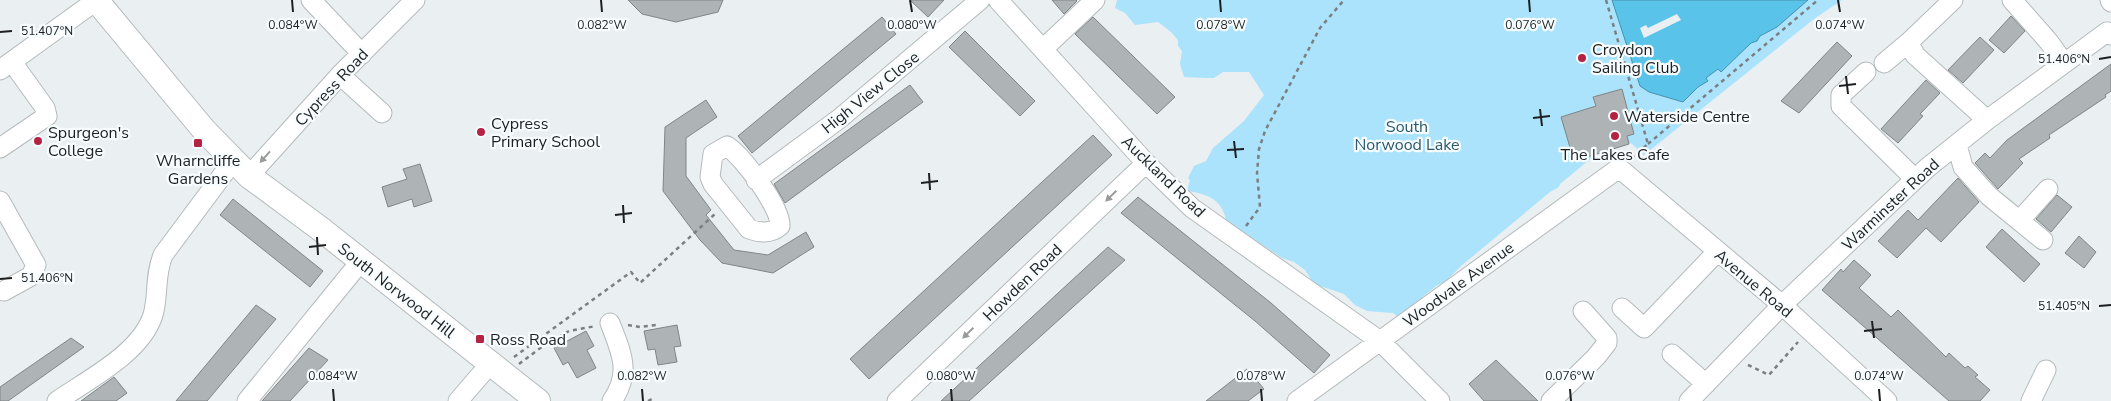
<svg xmlns="http://www.w3.org/2000/svg" width="2111" height="401" font-family="'Nunito Sans',sans-serif">
<style>
.green{fill:#aae3fb}
.water{fill:#59c3e9;stroke:#4792ad}
.pier{fill:#eaeff2}
.building{fill:#aeb3b5;stroke:#808587}
.lines{fill:none;stroke-linecap:round;stroke-linejoin:round}
.minor-casing{stroke:#b4babc;stroke-width:21}
.major-casing{stroke:#b4babc;stroke-width:26}
.path{stroke:#7c7f81;stroke-width:2.5;stroke-dasharray:4 4;stroke-linecap:butt}
.minor{stroke:#fff;stroke-width:19}
.major{stroke:#fff;stroke-width:24}
.oneway{fill:#999a9b}
.ticks{fill:none;stroke:#1d1f20;stroke-width:2}
.poi-dot{fill:#b52342;stroke:#f7fdff;stroke-width:2}
.labels{text-anchor:middle;stroke-width:4.5;stroke-linejoin:round;paint-order:stroke}
.poi-label{font-size:16px;fill:#1d1f20;stroke:#f7fdff;text-anchor:start}
.street-label{font-size:16px;fill:#1d1f20;stroke:#f7fdff}
.park-label{font-size:16px;fill:#2c596a;stroke:#f7fdff}
.ticks-label{font-size:12px;text-anchor:middle;fill:#1d1f20;stroke:#f7fdff;stroke-width:4.5;stroke-linejoin:round;paint-order:stroke}
</style>
<rect width="100%" height="100%" fill="#eaeff2"/>
<!-- green -->
<path class="green" d="M1117,0h725l-28,19 -170,136 -13,-12 -36,12 -35,29 -1,3 -9,5 -89,74 -15,15 -10,5 -38,31 -5,-4 -26,-2 -12,-6 -11,-11 -30,-10 -9,-14 -11,-8 -12,-4 -34,-23 -21,-10c-3,-24 -17,-31 -40,-34l3,-11 -2,-2 6,-12 12,-5 7,-13 31,-27 20,-26 -15,-23h-26l-9,6h-8l-22,-1 -4,-13 2,-13 -4,-5v-6l-7,-8 -13,-10 -23,3 -10,-12 -10,-5z"/>
<!-- water -->
<path class="water" d="M1612,0h196l-31,27 -17,9 -3,5 -6,2 -30,29 -3,-3 -12,9 2,3 -10,6 -15,15 -34,-10 -9,-6z"/>
<!-- pier -->
<path class="pier" d="M1677,14l4,6 -37,18 -4,-10 6,-3 2,3z"/>
<!-- building -->
<path class="building" d="M628,0h95l-5,12 -42,10 -34,-8z
M910,0h34l-16,17z
M1052,0h24l1,1 -13,13z
M2011,16l14,15 -21,22 -15,-13z
M882,17l14,17 -144,119 -14,-17z
M1093,17l82,80 -18,17 -82,-80z
M965,31l70,70 -15,15 -71,-69z
M1980,37l14,13 -31,33 -15,-13z
M1837,42l15,14 -53,57 -18,-12z
M2111,64v27l-6,4 1,2 -57,38 1,3 -31,21 4,4 -25,26 -23,-26 10,-10 5,5 17,-18z
M1926,80l14,13 -20,21 3,2 -25,27 -17,-14z
M910,85l13,17 -138,101 -11,-19z
M1622,89l12,45 -7,2 2,8 -55,17 -13,-44 35,-11 -3,-9z
M706,100l11,17 -31,21v38l25,34 -5,5 28,35 34,5 38,-23 8,15 -41,26 -51,-10 -22,-23 -37,-49 2,-64z
M1093,135l19,20 -243,224 -19,-20z
M420,164l12,37 -18,6 -2,-8 -24,8 -6,-20 25,-8 -4,-10z
M1958,178l21,24 -38,40 -15,-14 -29,30 -19,-17 30,-31 10,10z
M2057,195l15,12 -21,25 -15,-13z
M1138,197l133,106 59,52 -16,18 -59,-52 -134,-108z
M233,199l90,72 -13,16 -90,-72z
M2002,229l38,35 -16,18 -38,-35z
M2079,236l17,16 -12,16 -19,-15z
M1108,247l17,13 -156,141h-28z
M1854,260l17,15 -12,13 32,29 7,-7 48,47 3,-4 16,15 3,-2 10,9 -3,2 15,13 -10,11h-31l-127,-111 19,-21 2,3z
M256,305l20,14 -69,82h-31z
M677,325l4,21 -7,1 3,15 -19,3 -3,-16 -7,1 -4,-19z
M586,331l8,15 -7,4 9,18 -19,10 -9,-16 -5,3 -9,-17z
M71,338l13,9 -76,54h-8v-14z
M309,348l19,12 -38,41h-28z
M1496,360l42,41h-54l-15,-17z
M1247,369l17,20 -16,12h-42z
M114,377l13,16 -11,8h-35z"/>
<g class="lines">
<defs>
<path id="minor" d="M311,0l51,54
M998,0l148,163 46,45 188,133 60,60
M1953,0l-44,42 6,13 72,65
M2012,0l37,42 15,21
M2110,0l1,2
M1043,49l52,-49
M1884,63l25,-21
M0,70l97,-70
M1866,72l-25,23v11l74,73
M340,75l42,38
M1957,145l6,22 26,29 54,44
M727,146c15,10 54,61 53,80 -9,8 -20,7 -31,3l-36,-45 -3,-7 3,-23z
M0,148l47,-32 -2,-8 -33,-46
M249,176l91,-101 75,-75
M756,180l83,-61 141,-119
M0,201l36,64 -5,11 -27,15
M2020,220l28,-31
M1622,308l22,20 73,-76
M610,323c11,29 22,49 2,78
M1672,354l34,30
M57,401c32,-22 84,-48 96,-86 6,-21 1,-37 10,-60l70,-94
M247,401l114,-140
M458,401l32,-37
M897,401l249,-238
M1297,401l322,-233 163,137 105,96
M1551,401l45,-44 11,-14v-5l-24,-27
M1689,401l93,-96 145,-137 60,-48 120,-88 4,3
M2031,401l15,-31"/>
<path id="major" d="M96,0l108,130 45,46 73,54 216,171"/>
</defs>
<!-- minor casing -->
<use href="#minor" class="minor-casing"/>
<!-- major casing -->
<use href="#major" class="major-casing"/>
<!-- path -->
<path class="path" d="M1606,0l42,144 -17,14
M1648,144l170,-144
M1246,226l14,-19 -3,-34 2,-24 6,-18 55,-103 24,-28
M628,325l12,2 16,-2
M514,357l117,-85 9,11 76,-70
M519,364l24,-18 26,-15 27,-5
M1748,365l21,10 29,-33
M648,401l4,-2"/>
<!-- minor -->
<use href="#minor" class="minor"/>
<!-- major -->
<use href="#major" class="major"/>
</g>
<!-- one-way arrows -->
<defs><path id="oneway-solid" d="M-6-.8H1V-3.2L6.5 0L1 3.2V.8H-6Z" transform="scale(1.25)"/></defs>
<g class="oneway">
<use href="#oneway-solid" transform="translate(265 157) rotate(132)"/>
<use href="#oneway-solid" transform="translate(1111 196) rotate(136)"/>
<use href="#oneway-solid" transform="translate(968 333) rotate(136)"/>
</g>
<!-- ticks -->
<path class="ticks" d="M292,0l1,12M601,0l1,12M910,0l2,12M1220,0l1,12M1529,0l1,12M1838,0l2,12M0,32l12,-1M2099,59l12,-2M1846,76l2,18M1839,86l17,-2M1540,109l2,17M1533,118l17,-2M1234,141l2,17M1227,150l17,-1M929,173l1,17M921,183l17,-2M623,205l1,18M615,215l17,-2M317,237l1,18M309,247l17,-2M0,279l12,-1M2099,306l12,-1M1872,321l2,17M1864,331l18,-2M333,389l1,12M642,389l1,12M951,389l1,12M1261,389l1,12M1570,389l1,12M1879,389l1,12"/>
<!-- markers -->
<g class="poi-dot">
<circle cx="1582" cy="58" r="5"/>
<circle cx="1614" cy="116" r="5"/>
<circle cx="481" cy="132" r="5"/>
<circle cx="1615" cy="136" r="5"/>
<circle cx="38" cy="141" r="5"/>
<rect x="193" y="138" width="10" height="10" rx="2.5"/>
<rect x="475" y="334" width="10" height="10" rx="2.5"/>
</g>
<g class="labels">
<!-- poi labels -->
<g class="poi-label">
<text x="1592" y="55">Croydon<tspan x="1592" dy="18">Sailing Club</tspan></text>
<text x="1624" y="122">Waterside Centre</text>
<text x="491" y="129">Cypress<tspan x="491" dy="18">Primary School</tspan></text>
<text x="48" y="138">Spurgeon's<tspan x="48" dy="18">College</tspan></text>
<text x="1615" y="160" text-anchor="middle">The Lakes Cafe</text>
<text x="198" y="166" text-anchor="middle">Wharncliffe<tspan x="198" dy="18">Gardens</tspan></text>
<text x="490" y="345">Ross Road</text>
</g>
<!-- street labels -->
<g class="street-label">
<text transform="translate(331 87) rotate(-47)" y="6">Cypress Road</text>
<text transform="translate(870 92) rotate(-39)" y="6">High View Close</text>
<text transform="translate(1164 176) rotate(44)" y="6">Auckland Road</text>
<text transform="translate(1890 204) rotate(-43)" y="6">Warminster Road</text>
<text transform="translate(1022 282) rotate(-44)" y="6">Howden Road</text>
<text transform="translate(1754 283) rotate(40)" y="6">Avenue Road</text>
<text transform="translate(1458 284) rotate(-36)" y="6">Woodvale Avenue</text>
<text transform="translate(397 290) rotate(38)" y="6">South Norwood Hill</text>
</g>
<!-- park labels -->
<g class="park-label">
<text x="1407" y="132">South<tspan x="1407" dy="18">Norwood Lake</tspan></text>
</g>
</g>
<g class="ticks-label">
<text x="293" y="29">0.084°W</text>
<text x="602" y="29">0.082°W</text>
<text x="912" y="29">0.080°W</text>
<text x="1221" y="29">0.078°W</text>
<text x="1530" y="29">0.076°W</text>
<text x="1840" y="29">0.074°W</text>
<text x="47" y="35">51.407°N</text>
<text x="2064" y="63">51.406°N</text>
<text x="47" y="282">51.406°N</text>
<text x="2064" y="310">51.405°N</text>
<text x="333" y="380">0.084°W</text>
<text x="642" y="380">0.082°W</text>
<text x="951" y="380">0.080°W</text>
<text x="1261" y="380">0.078°W</text>
<text x="1570" y="380">0.076°W</text>
<text x="1879" y="380">0.074°W</text>
</g>
</svg>
